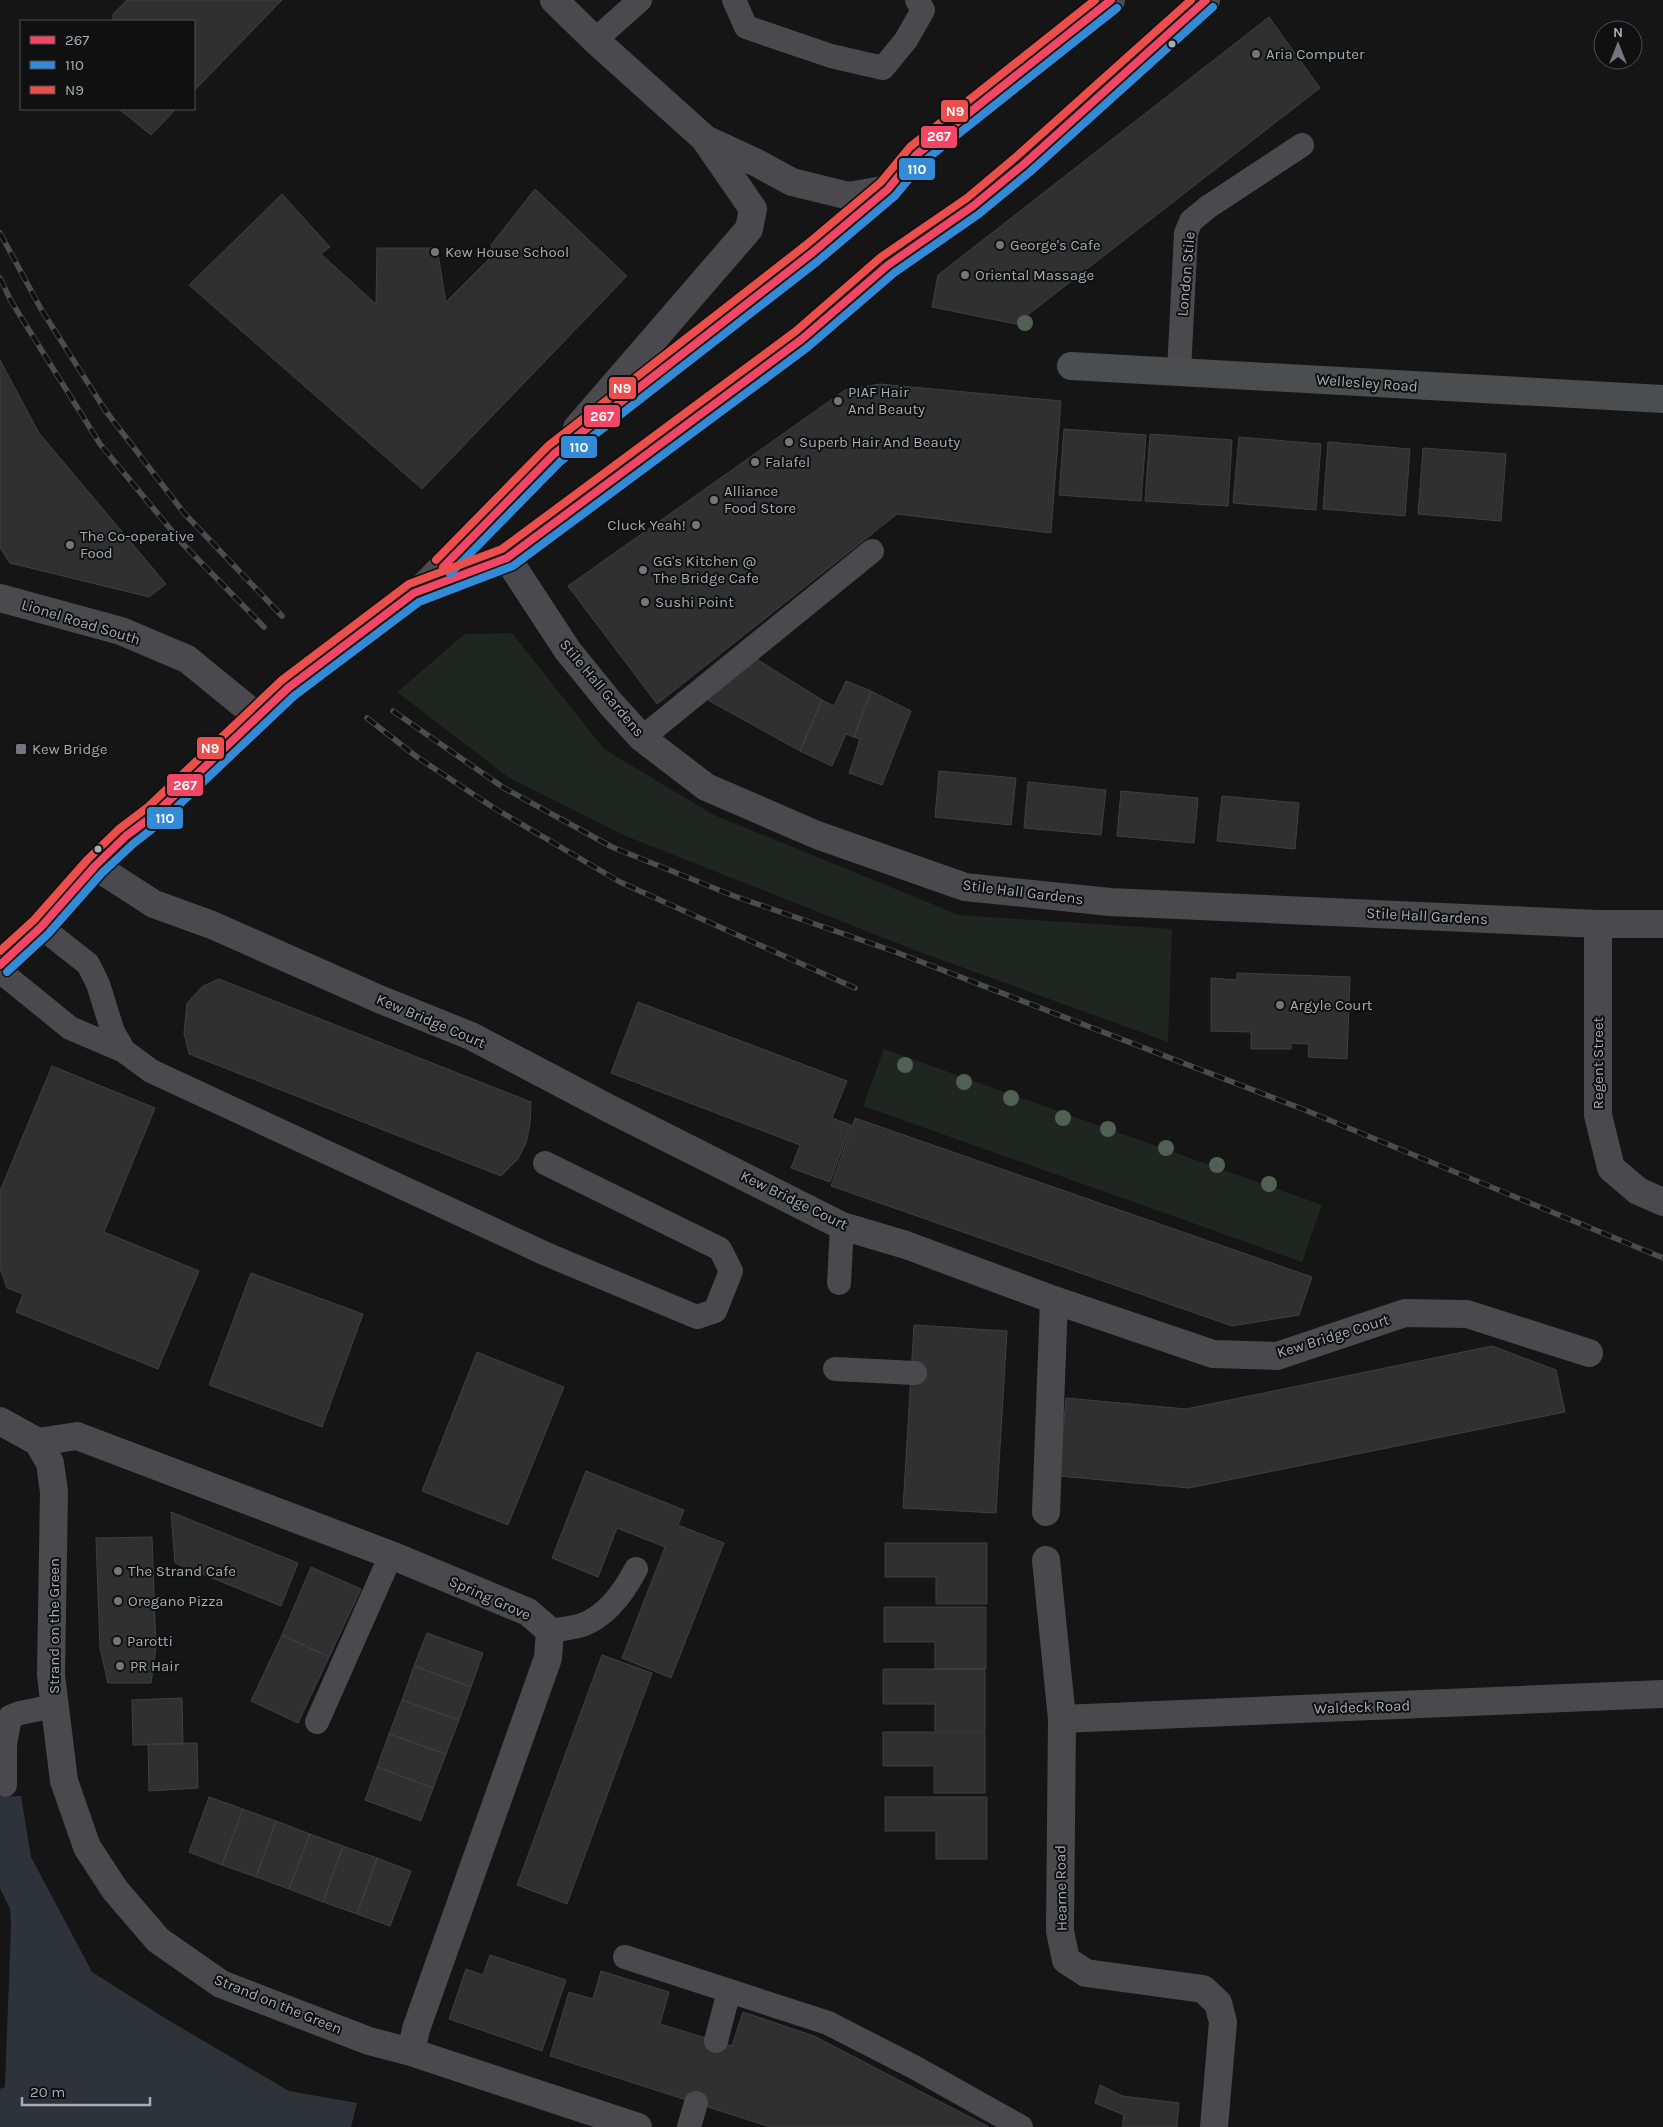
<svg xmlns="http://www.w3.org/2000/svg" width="1663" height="2127" font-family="Karla,sans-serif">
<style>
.green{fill:#1f2520}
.water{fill:#2d3339}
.building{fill:#303031;stroke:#3e3f42}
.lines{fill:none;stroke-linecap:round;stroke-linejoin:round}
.lane{stroke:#4a4a4e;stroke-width:24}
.street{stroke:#4a4a4e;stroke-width:28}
.primary{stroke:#4c4d4f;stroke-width:28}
.highway{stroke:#4c4c4f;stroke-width:28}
.rail-casing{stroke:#4b4c4e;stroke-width:5.5}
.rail{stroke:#101011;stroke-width:4;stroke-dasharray:11;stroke-linecap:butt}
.highway-bridge{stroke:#4c4c4f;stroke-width:28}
.bus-1-casing{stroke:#101011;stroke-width:11}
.bus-2-casing{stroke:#101011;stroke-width:11}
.bus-3-casing{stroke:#101011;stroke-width:11}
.bus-1{stroke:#f34667;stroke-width:8}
.bus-2{stroke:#338bd7;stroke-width:8}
.bus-3{stroke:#ec4f4b;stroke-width:8}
.tree{fill:#506053}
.bus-dot{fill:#a8abb5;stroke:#101011;stroke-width:2}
.poi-dot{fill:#75767d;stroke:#101011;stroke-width:2}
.labels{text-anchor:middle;stroke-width:4;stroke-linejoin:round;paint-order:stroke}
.poi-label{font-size:15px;fill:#a8abb5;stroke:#101011;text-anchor:start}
.street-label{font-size:15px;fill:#a8abb5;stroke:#101011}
.line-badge{stroke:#101011;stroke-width:2}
.badge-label{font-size:14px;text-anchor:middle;font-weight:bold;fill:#fff}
</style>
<rect width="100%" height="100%" fill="#151516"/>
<!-- green -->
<path class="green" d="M512,633l92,116 110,66 245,100 213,14 -4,113 -251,-91 -294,-116 -115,-58 -111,-85 68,-58z
M884,1049l438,156 -20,57 -439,-156z"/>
<!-- water -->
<path class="water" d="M21,1796l10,61 61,115 76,48 121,71 68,12 -6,24h-351v-38l5,-2 6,-162 -1,-16 -10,-21v-91z"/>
<!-- building -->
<path class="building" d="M127,0h155l-88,91v-70h-81v-7z
M1269,17l51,71 -304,236 -84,-17 6,-32z
M119,109h57l-25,26z
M535,189l92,87 -205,213 -233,-204 93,-91 48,53 -9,7 55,50 1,-56h60l9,54 47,-47 -2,-10z
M0,360l39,73 127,151 -17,13 -139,-34 -10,-15z
M880,384l181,17 -10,132 -154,-19 -240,190 -89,-118 277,-196z
M1064,429l82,6 -5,66 -82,-6z
M1150,434l82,6 -4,66 -83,-5z
M1239,437l82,7 -5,66 -83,-7z
M1328,442l82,7 -5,67 -82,-7z
M1423,448l83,6 -5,67 -83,-7z
M755,658l67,42 -22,51 -94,-52z
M846,681l25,10 -17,46 -8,-3 -14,32 -32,-15 22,-51 12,6z
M871,691l40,20 -29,74 -33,-12 11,-34 -6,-2z
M939,771l77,7 -5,47 -76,-8z
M1028,782l78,8 -5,45 -77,-7z
M1121,791l77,7 -4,45 -77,-7z
M1222,796l77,7 -4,46 -78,-8z
M1237,973l113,4 -3,82 -39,-2 1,-13 -18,-1v6h-40v-17l-40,-1v-53l26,2z
M219,979l312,123 -1,23 -4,18 -8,16 -17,17 -312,-122 -5,-21 3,-30 16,-17z
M638,1002l209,79 -15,37 19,7 -21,57 -39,-14 9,-23 -189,-72z
M52,1066l103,42 -51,124 95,39 -41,98 -142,-57 7,-18 -16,-6 -7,-20v-77z
M855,1118l457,159 -13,38 -67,11 -401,-140z
M251,1273l112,41 -41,113 -113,-42z
M914,1325l93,6 -11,182 -93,-5z
M1492,1346l64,24 9,42 -376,76 -130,-12 7,-78 120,11z
M477,1352l87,35 -56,138 -86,-34z
M586,1471l98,39 -6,15 46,18 -53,135 -49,-20 43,-111 -48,-19 -19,49 -46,-19z
M171,1512l127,51 -17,43 -106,-43z
M152,1537l4,111 -5,35h-43l-8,-35 -4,-110z
M885,1543h102v61h-51v-27h-51z
M311,1567l50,22 -32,68 -47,-22z
M884,1607h102v62h-51v-27h-51z
M427,1633l56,20 -12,34 -57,-21z
M282,1635l47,22 -31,66 -47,-22z
M602,1655l50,18 -85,231 -50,-19z
M414,1666l57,21 -12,33 -57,-20z
M883,1669h102v62h-50v-27h-52z
M182,1698l1,46 -50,1 -1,-45z
M402,1700l57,20 -13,34 -57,-20z
M883,1732h102v61h-51v-27h-51z
M389,1734l57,20 -13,34 -56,-21z
M197,1743l1,45 -49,3 -1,-47z
M377,1767l56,21 -12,33 -56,-21z
M209,1797l34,12 -21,56 -33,-13z
M885,1797h102v62h-51v-28h-51z
M243,1809l33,12 -20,56 -34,-12z
M276,1821l34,13 -21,55 -33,-12z
M310,1834l33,12 -20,56 -34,-13z
M343,1846l34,12 -20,56 -34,-12z
M377,1858l34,13 -21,55 -33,-12z
M490,1955l76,25 -24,71 -93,-32 17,-50 17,6z
M601,1971l68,21 -9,32 72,22 11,-34 71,24 175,91h-219l-220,-71 19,-64 24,7z
M1100,2085l22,11 57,7 -2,24h-55l2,-12 -29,-12z"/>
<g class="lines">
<!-- lane -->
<path class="lane" d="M734,0l12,27 85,29 52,12 23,-28 17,-30 -6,-10
M595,40l45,-40
M1179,371l7,-138 5,-12 17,-14 94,-62
M642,738l230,-187
M0,971l70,57 54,23 -11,-19 -15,-48 -10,-20 -47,-37
M124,1051l27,20 395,183 151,63 18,-6 16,-40 -11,-22 -175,-86
M839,1283l3,-57
M835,1369l80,4
M550,1631c11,-2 22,-3 32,-6 25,-9 42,-33 54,-56
M317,1722l74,-167
M5,1785v-41l5,-27 10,-4 34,-7
M625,1957l203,66 86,44 107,60
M716,2041l13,-50
M689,2127l7,-24"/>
<!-- street -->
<path class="street" d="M554,0l41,40 109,98 49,71 -4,20 -172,199
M705,139l52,24 35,19 57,14 39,-7
M507,558l61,93 43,53 31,34 64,49 111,48 148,52 145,15 488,22h65
M0,598l121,33 66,28 71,58
M95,866l59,38 58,21 167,74 92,37 139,73 232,117 64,19 148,55 159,54 64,2 128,-43 62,1 122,39
M1598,924v191l13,53 27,23 25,11
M0,1421l38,21 12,21 4,29 -3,183 13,106 23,66 28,43 43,50 63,44 148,57 42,11 227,75
M38,1442l39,-6 314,119 137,57 22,19 -2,27 -132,371 -5,23
M1046,1512l8,-212
M1046,1560l16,159 -2,212 6,29 20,13 117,16 15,14 5,19 -9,105
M1062,1719l601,-25"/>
<!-- primary -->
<path class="primary" d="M1071,366l592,33"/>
<!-- highway -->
<path class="highway" d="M425,585l129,-131 258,-201 76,-64 28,-34 195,-155
M403,602l17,-12 87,-32 295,-219 86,-74 85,-59 51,-42 182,-164
M0,965c14,-13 29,-26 42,-39 37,-40 68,-78 112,-111"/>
<defs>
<path id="rail" d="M0,233l41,76 64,101 79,103 98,103
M0,278l11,23 89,143 82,99 82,84
M393,711l111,77 108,59 122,49 159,55 412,159 358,148
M367,718l50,39 77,51 126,74 235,106"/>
</defs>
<!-- rail casing -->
<use href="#rail" class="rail-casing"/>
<!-- rail -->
<use href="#rail" class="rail"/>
<!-- highway-bridge -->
<path class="highway-bridge" d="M154,815l134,-127 115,-86"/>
<defs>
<path id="bus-1" d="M443,567l111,-113 258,-201 76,-64 28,-34 195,-155
M0,965l41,-38 54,-61 31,-30 28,-21 134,-127 126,-95 93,-35 295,-219 86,-74 85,-59 51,-42 182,-164"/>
<path id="bus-2" d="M450,574l111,-113 257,-200 77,-65 28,-34 194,-154
M7,972l41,-38 54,-61 31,-29 28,-22 133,-126 125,-94 94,-36 295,-219 86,-74 85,-59 51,-42 183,-165"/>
<path id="bus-3" d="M436,560l112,-114 258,-201 75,-63 29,-35 185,-147
M0,951l34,-31 54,-61 31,-30 29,-22 134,-127 127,-96 93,-35 294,-218 85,-74 86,-59 50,-42 174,-156"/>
</defs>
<!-- bus-1 casing -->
<use href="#bus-1" class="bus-1-casing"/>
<!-- bus-2 casing -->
<use href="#bus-2" class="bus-2-casing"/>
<!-- bus-3 casing -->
<use href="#bus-3" class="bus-3-casing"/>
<!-- bus-1 -->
<use href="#bus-1" class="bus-1"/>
<!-- bus-2 -->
<use href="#bus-2" class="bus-2"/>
<!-- bus-3 -->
<use href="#bus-3" class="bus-3"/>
</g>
<!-- trees -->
<g class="tree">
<circle cx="1025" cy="323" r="8"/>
<circle cx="905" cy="1065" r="8"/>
<circle cx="964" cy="1082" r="8"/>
<circle cx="1011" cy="1098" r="8"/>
<circle cx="1063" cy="1118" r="8"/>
<circle cx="1108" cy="1129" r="8"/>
<circle cx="1166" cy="1148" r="8"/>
<circle cx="1217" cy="1165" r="8"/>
<circle cx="1269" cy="1184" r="8"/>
</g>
<!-- markers -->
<g class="bus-dot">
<circle cx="1172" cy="44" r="4.5"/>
<circle cx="98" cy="849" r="4.5"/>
</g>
<g class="poi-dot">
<circle cx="1256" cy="54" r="5"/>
<circle cx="1000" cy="245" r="5"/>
<circle cx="435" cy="252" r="5"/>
<circle cx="965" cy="275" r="5"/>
<circle cx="838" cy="401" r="5"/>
<circle cx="789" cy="442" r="5"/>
<circle cx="755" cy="462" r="5"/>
<circle cx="714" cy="500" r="5"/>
<circle cx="696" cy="525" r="5"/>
<circle cx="70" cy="545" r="5"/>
<circle cx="643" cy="570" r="5"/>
<circle cx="645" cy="602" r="5"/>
<rect x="15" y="743" width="12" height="12" rx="2.5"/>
<circle cx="1280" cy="1005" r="5"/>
<circle cx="118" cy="1571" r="5"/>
<circle cx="118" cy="1601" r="5"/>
<circle cx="117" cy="1641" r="5"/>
<circle cx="120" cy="1666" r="5"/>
</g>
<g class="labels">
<!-- poi labels -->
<g class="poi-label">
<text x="1266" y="59">Aria Computer</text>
<text x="1010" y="250">George's Cafe</text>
<text x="445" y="257">Kew House School</text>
<text x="975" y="280">Oriental Massage</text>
<text x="848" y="397">PIAF Hair<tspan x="848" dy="17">And Beauty</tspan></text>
<text x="799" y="447">Superb Hair And Beauty</text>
<text x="765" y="467">Falafel</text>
<text x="724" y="496">Alliance<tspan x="724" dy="17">Food Store</tspan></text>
<text x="686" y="530" text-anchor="end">Cluck Yeah!</text>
<text x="80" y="541">The Co-operative<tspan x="80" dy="17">Food</tspan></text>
<text x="653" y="566">GG's Kitchen @<tspan x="653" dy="17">The Bridge Cafe</tspan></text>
<text x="655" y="607">Sushi Point</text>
<text x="32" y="754">Kew Bridge</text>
<text x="1290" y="1010">Argyle Court</text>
<text x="128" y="1576">The Strand Cafe</text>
<text x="128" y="1606">Oregano Pizza</text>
<text x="127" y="1646">Parotti</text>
<text x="130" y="1671">PR Hair</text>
</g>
<!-- street labels -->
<g class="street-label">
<text transform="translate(1186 274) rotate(-85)" y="5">London Stile</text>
<text transform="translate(1367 383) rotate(4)" y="5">Wellesley Road</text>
<text transform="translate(81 622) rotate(17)" y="5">Lionel Road South</text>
<text transform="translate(602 688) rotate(50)" y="5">Stile Hall Gardens</text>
<text transform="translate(1023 892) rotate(7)" y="5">Stile Hall Gardens</text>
<text transform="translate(1427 916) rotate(3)" y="5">Stile Hall Gardens</text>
<text transform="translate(431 1021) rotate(23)" y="5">Kew Bridge Court</text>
<text transform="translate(1598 1063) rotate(-90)" y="5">Regent Street</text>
<text transform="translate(794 1200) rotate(26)" y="5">Kew Bridge Court</text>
<text transform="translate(1333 1336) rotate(-17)" y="5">Kew Bridge Court</text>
<text transform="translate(490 1598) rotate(24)" y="5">Spring Grove</text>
<text transform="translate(54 1626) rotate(-90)" y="5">Strand on the Green</text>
<text transform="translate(1362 1707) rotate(-2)" y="5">Waldeck Road</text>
<text transform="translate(1061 1888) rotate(-91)" y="5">Hearne Road</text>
<text transform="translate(278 2004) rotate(22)" y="5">Strand on the Green</text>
</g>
</g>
<g class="line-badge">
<rect x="940" y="99" width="29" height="24" rx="5" fill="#ec4f4b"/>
<rect x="920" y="125" width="38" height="24" rx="5" fill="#f34667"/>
<rect x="898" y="157" width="38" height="24" rx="5" fill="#338bd7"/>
<rect x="608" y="376" width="29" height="24" rx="5" fill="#ec4f4b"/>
<rect x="583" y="404" width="38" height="24" rx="5" fill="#f34667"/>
<rect x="560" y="435" width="38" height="24" rx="5" fill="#338bd7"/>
<rect x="196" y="736" width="29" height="24" rx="5" fill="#ec4f4b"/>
<rect x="166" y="773" width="38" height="24" rx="5" fill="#f34667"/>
<rect x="146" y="806" width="38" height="24" rx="5" fill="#338bd7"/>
</g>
<g class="badge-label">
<text x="955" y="116">N9</text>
<text x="939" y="141">267</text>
<text x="917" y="174">110</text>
<text x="622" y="393">N9</text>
<text x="602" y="421">267</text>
<text x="579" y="452">110</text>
<text x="210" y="753">N9</text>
<text x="185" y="790">267</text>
<text x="165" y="823">110</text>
</g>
<!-- legend -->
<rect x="20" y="20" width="175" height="90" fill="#101011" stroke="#4d4e53"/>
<rect x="30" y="36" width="25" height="8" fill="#f34667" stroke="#4d4e53"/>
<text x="65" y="45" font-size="15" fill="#a8abb5">267</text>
<rect x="30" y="61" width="25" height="8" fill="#338bd7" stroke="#4d4e53"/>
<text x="65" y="70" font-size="15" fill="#a8abb5">110</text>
<rect x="30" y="86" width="25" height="8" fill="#ec4f4b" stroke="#4d4e53"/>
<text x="65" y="95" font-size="15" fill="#a8abb5">N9</text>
<!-- north arrow -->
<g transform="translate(1618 45)"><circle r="24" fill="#101011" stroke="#4d4e53"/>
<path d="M0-4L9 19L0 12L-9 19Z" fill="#75767d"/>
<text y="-8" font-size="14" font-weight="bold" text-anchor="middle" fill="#a8abb5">N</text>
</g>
<!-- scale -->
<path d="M22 2097v8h128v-8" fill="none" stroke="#a8abb5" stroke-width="2.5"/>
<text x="30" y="2097" font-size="15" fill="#a8abb5" stroke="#101011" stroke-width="4" paint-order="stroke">20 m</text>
</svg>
